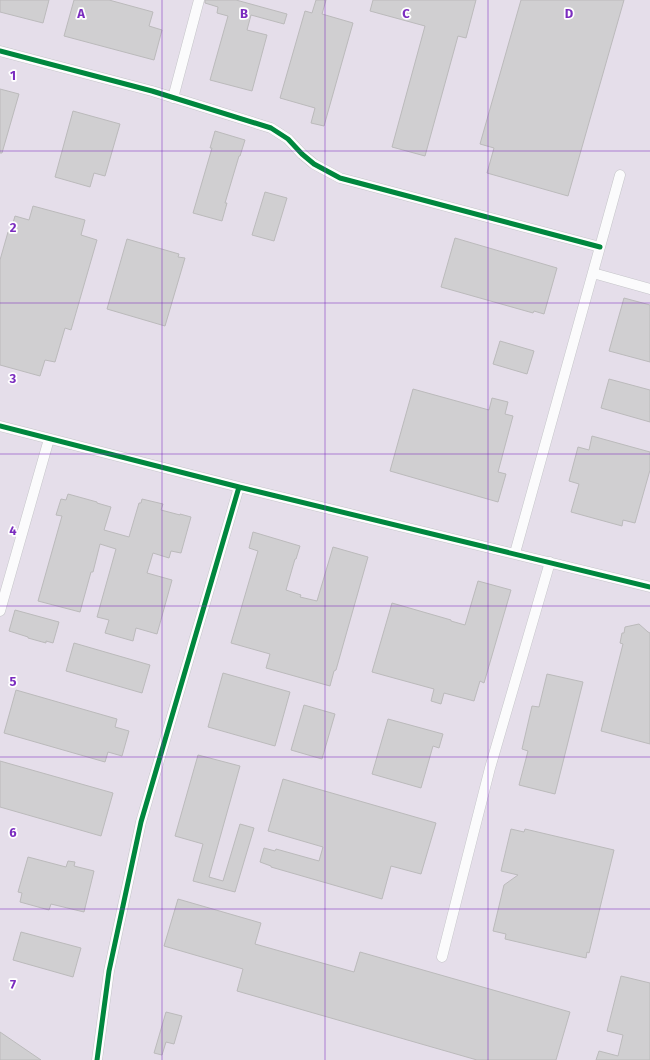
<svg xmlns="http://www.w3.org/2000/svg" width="650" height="1060" font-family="'Fira Sans',sans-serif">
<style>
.industrial{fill:#e5deea}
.building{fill:#d0cfd1;stroke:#bbbabb}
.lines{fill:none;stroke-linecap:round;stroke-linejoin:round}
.minor-casing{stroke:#c5c5c9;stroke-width:11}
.minor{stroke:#fbfbfc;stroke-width:10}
.cycleway-casing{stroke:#fff;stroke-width:8}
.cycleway{stroke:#00873e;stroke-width:5}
.grid{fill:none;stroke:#7b2cbf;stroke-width:1;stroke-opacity:0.55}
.grid-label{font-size:13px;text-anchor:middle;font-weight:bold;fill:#7b2cbf;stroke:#fff;stroke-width:3.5;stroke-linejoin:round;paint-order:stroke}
</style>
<rect width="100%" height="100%" fill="#e6e7ec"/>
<!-- industrial -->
<path class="industrial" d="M0,0h650v1060h-650z"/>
<!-- building -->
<path class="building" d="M0,0h49l-6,23 -43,-11z
M74,0h35l44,12 -4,14 13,4 -8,30 -90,-24z
M205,0h31l51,14 -3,10 -33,-9 -4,15 20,5 -15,56 -42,-11 18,-64 -11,-3 1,-6 -13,-4z
M316,0h10l-4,14 31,9 -29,103 -13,-3 4,-15 -35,-10 25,-87 7,2z
M373,0h103l-10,38 -8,-2 -33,120 -33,-9 33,-121 -55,-15z
M521,0h103l-56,196 -81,-23 7,-25 -14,-4z
M0,89l19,5 -17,59h-2z
M73,111l47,13 -15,52 -11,-3 -4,14 -35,-10z
M215,131l30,9 -5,16h-1l-14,47h2l-5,18 -29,-8 19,-65h-2z
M265,192l22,6 -13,43 -22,-6z
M33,206l52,14 -4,15 16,5 -26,90 -6,-2 -10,34 -10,-2 -5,16 -40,-11v-105l8,-28 2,1 5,-17 14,4z
M455,238l102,30 -13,46 -10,-3 -1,2 -92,-26z
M127,239l52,15 -1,3 7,1 -20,68 -58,-17z
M624,298l26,7v57l-41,-11z
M500,341l34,10 -7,23 -34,-10z
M609,379l41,11v32l-49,-14z
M413,389l76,21 3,-12 16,4 -3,12 8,2 -15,56 8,2 -8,28 -108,-31z
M592,436l58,16v18l-15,53 -12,-3 -1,6 -51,-14 8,-28 -10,-3 9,-34 11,3z
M68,494l29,8v1l14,4 -7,23 25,7 10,-34h2l1,-4 21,5 -2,6 19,5v-1l11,3 -10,36 -10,-2 -2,7 -16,-5 -6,20 25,7 -15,54 -21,-6 -3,13 -28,-8 4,-13 -12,-3 19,-68 -16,-5 -7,28h-2l-11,40 -42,-11 24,-85 -6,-1 5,-16 5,1z
M253,532l47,14 -4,13h-1l-9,31 15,5 -1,2 17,4 16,-54 35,10 -32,113 -2,1 -4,15 -64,-18 4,-14 -39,-11 27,-92 -9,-3z
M478,581l33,9 -27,93 -4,-2 -6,20 -30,-8 -3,11 -10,-3 3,-12 -62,-17 20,-69 59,17v1l14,4z
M15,610l44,12 -6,21 -7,-2v2l-18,-5v-1l-19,-6z
M639,624l9,8 2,1v111l-49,-13 22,-87 -3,-1 2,-10h2l1,-6z
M74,643l76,22 -8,28 -76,-22z
M223,673l67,19 -15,54 -67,-19z
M547,674l36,8 -28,112 -36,-9 9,-34 -6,-2 10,-43 7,1z
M16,690l101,29 -2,8 14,4 -7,25 -14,-4 -3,10 -101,-29z
M304,705l31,9 -13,45 -31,-9z
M388,719l55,15 -4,14 -6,-2 -12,42 -49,-14z
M198,755l42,11 -31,111 14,4 17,-57 14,4 -19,64 -42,-11 10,-37 -28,-8z
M0,761l113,32 -12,43 -101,-29z
M283,779l153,44 -15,51 -30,-8 -9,33 -111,-32v-1l-11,-4 4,-14 11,3 1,-2 43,12 4,-14 -55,-16z
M511,829l13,3 1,-3 89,21 -25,103 -2,-1 -1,6 -81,-19 1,-5 -13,-3 11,-46 14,-10 -17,-4z
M28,857l38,10 2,-6 7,1 -1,4 20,5 -10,41 -33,-8 -2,6 -29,-8 2,-9 -4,-1z
M178,899l83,24 -6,21 99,28 6,-20 210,60 -14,48h-79l-240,-69 6,-22 -79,-23z
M21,932l60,16 -8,29 -60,-17z
M621,976l29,7v77h-54l3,-9 19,5 5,-21 -16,-4z
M166,1012l16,4 -8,28 -8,-2 -4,13 -8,-2z
M0,1032l41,28h-41z"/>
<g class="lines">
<defs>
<path id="minor" d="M0,51l152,40 119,37 17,11 14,15 12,10 26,14 260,69
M173,98l26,-98
M593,273l57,16
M0,426l239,61 411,100
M515,553l105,-378
M0,611l49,-172
M442,957l48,-189 60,-206
M97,1060l12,-89 32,-149 98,-335"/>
</defs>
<!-- minor casing -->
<use href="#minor" class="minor-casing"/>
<!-- minor -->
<use href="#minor" class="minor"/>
<defs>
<path id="cycleway" d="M0,51l152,40 119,37 17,11 14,15 12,10 26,14 260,69
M0,426l239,61 411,100
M97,1060l12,-89 32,-149 98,-335"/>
</defs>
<!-- cycleway casing -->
<use href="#cycleway" class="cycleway-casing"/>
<!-- cycleway -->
<use href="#cycleway" class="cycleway"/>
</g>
<!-- grid -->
<path class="grid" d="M162,0v1060M325,0v1060M488,0v1060M0,151h650M0,303h650M0,454h650M0,606h650M0,757h650M0,909h650"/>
<g class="grid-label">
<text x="81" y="18">A</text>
<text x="244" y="18">B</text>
<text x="406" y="18">C</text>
<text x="569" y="18">D</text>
<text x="13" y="80">1</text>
<text x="13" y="232">2</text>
<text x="13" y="383">3</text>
<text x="13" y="535">4</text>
<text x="13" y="686">5</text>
<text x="13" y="837">6</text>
<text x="13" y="989">7</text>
</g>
</svg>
